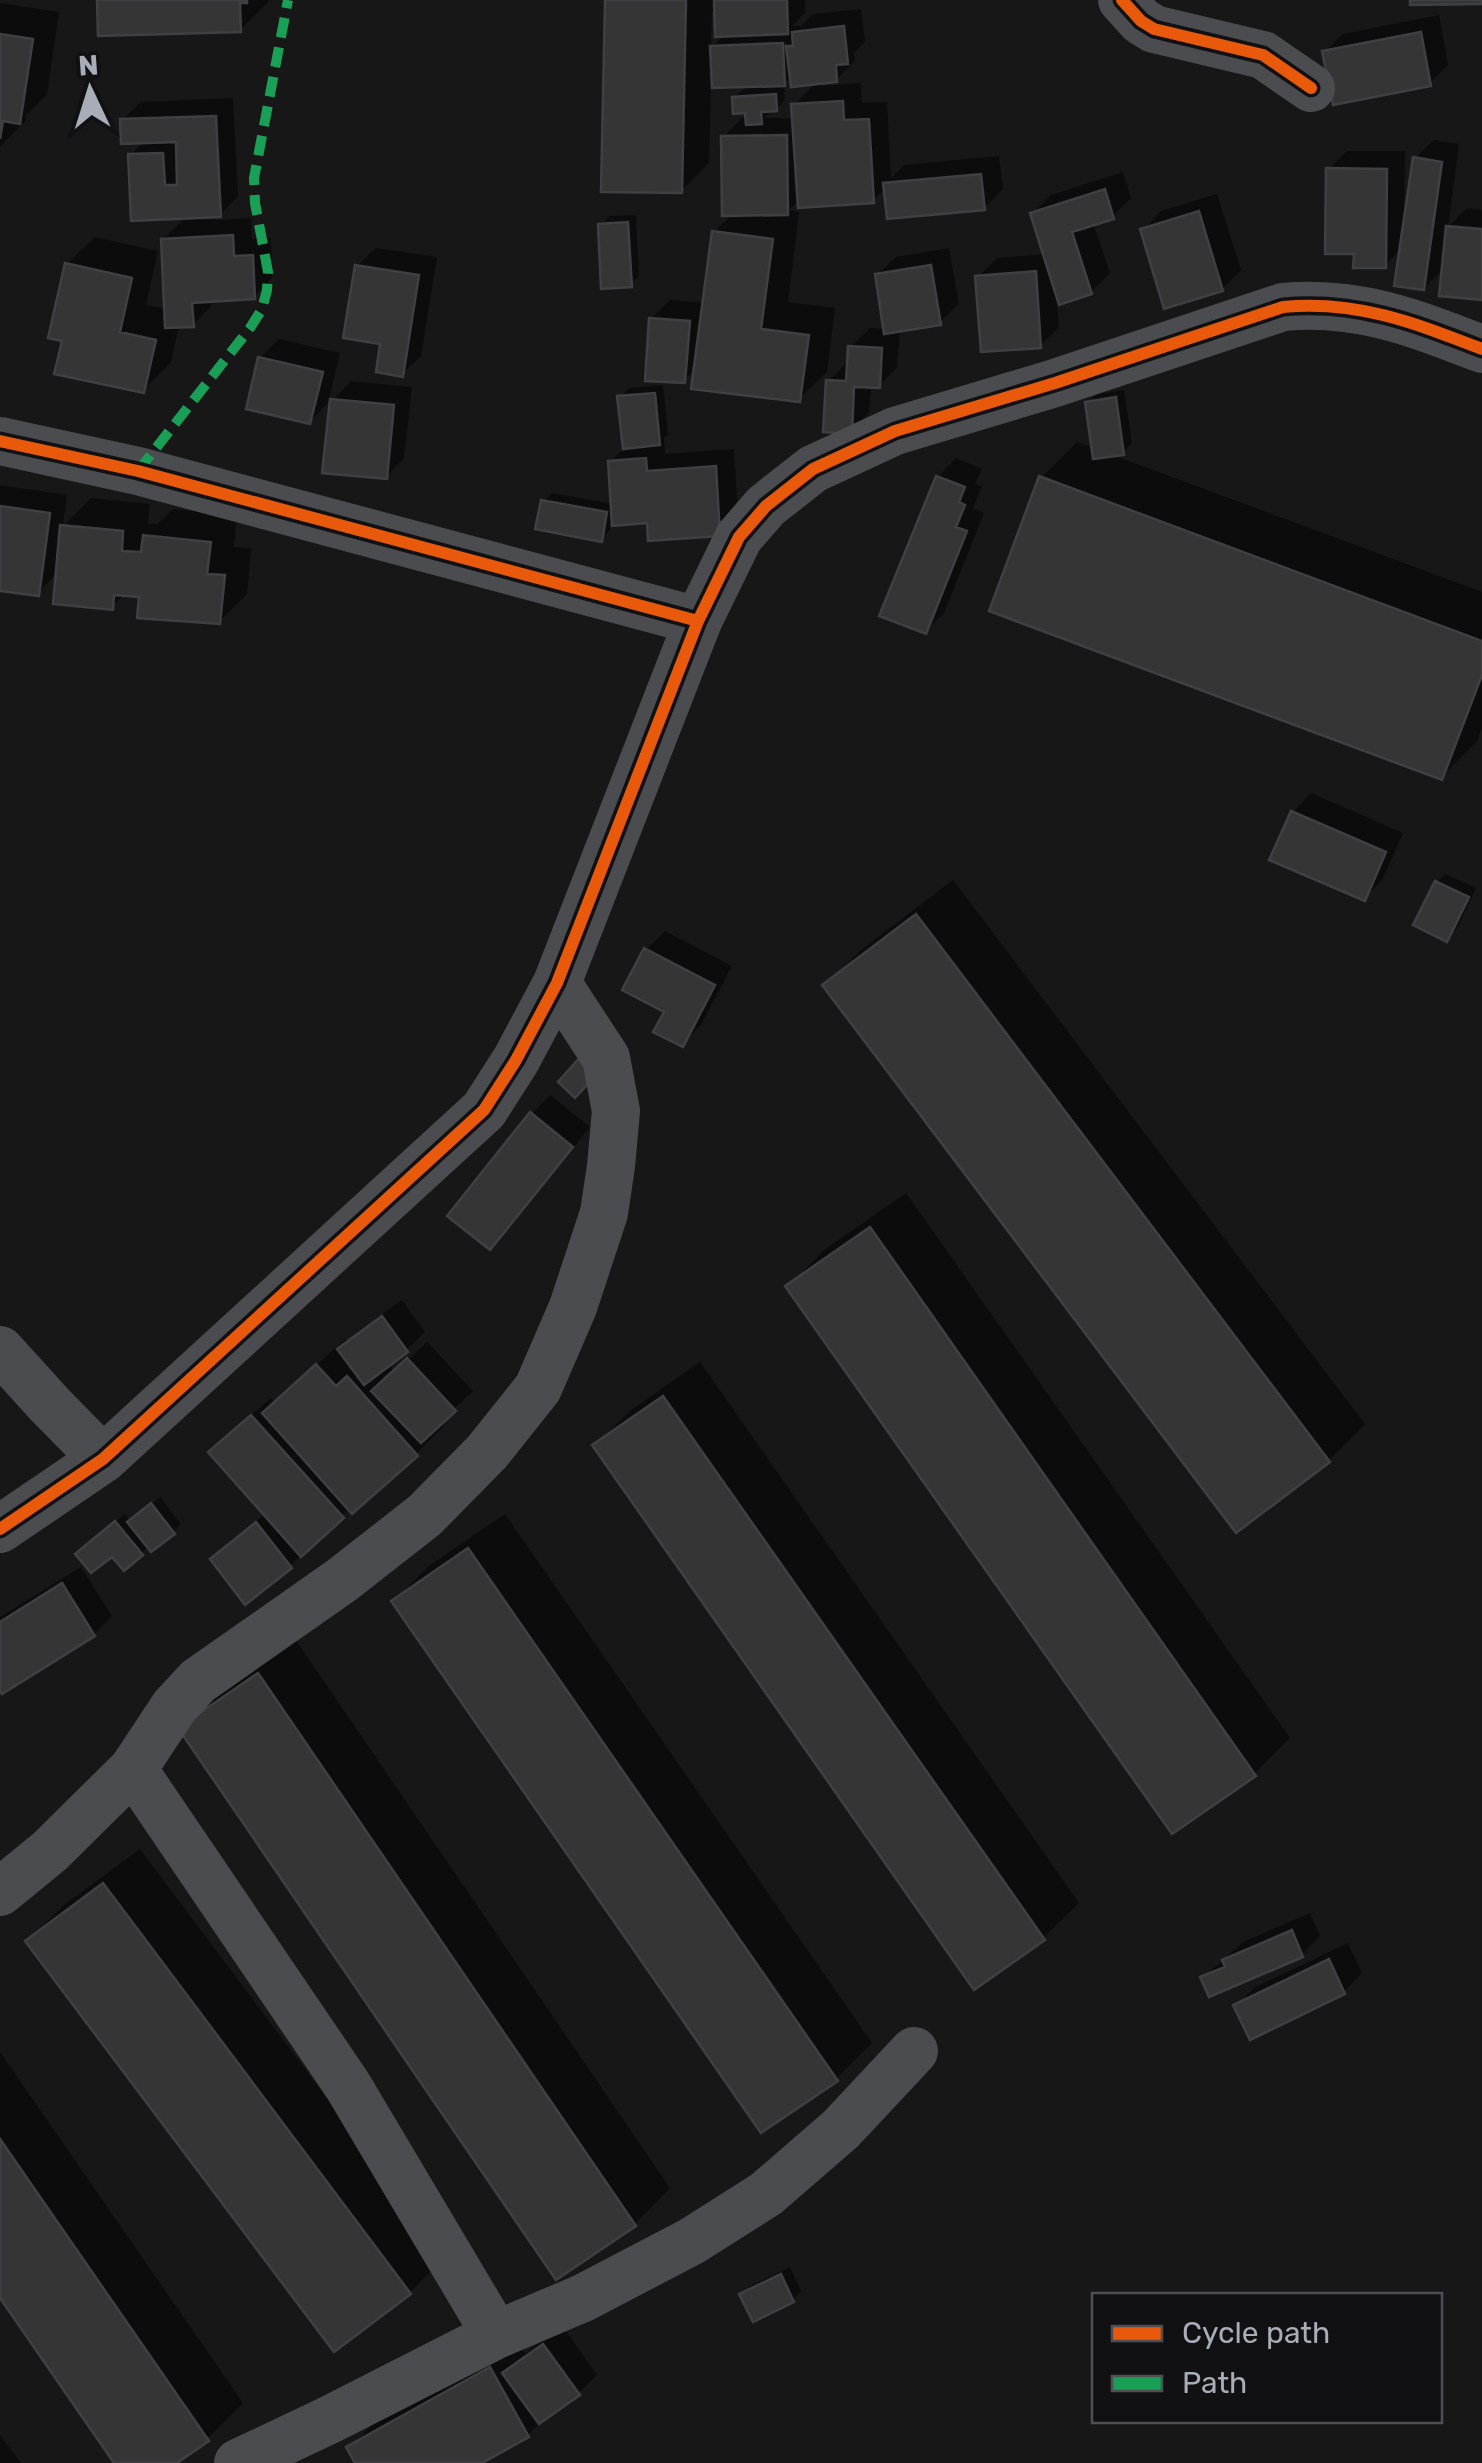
<svg xmlns="http://www.w3.org/2000/svg" width="1482" height="2463" font-family="Rubik,sans-serif">
<style>
.shadow{fill:#0007;fill-rule:evenodd}
.building{fill:#353536;stroke:#3f4043;stroke-width:2.5}
.lines{fill:none;stroke-linecap:round;stroke-linejoin:round}
.minor{stroke:#4b4c50;stroke-width:48}
.quiet{stroke:#1a9f57;stroke-width:10;stroke-dasharray:20 10;stroke-linecap:butt}
.cycleway-casing{stroke:#111113;stroke-width:19}
.cycleway{stroke:#e8590c;stroke-width:12}
</style>
<rect width="100%" height="100%" fill="#171717"/>
<!-- shadow -->
<path class="shadow" d="M99,0h169v2l-28,28z
M607,0h198v13l-13,13h9l12,-12 48,-5 4,33 -11,11 1,8 -19,19 -15,2 1,4 39,-3 1,20 25,-1 4,76 13,-13 95,-9 4,33 -19,19 -98,-20 -13,12h-73l-11,10 10,2 -11,90 47,6 -8,64 -28,27 -103,-31 -12,13 -33,-62 19,-19 35,3 9,-71 19,-19 -10,-76 19,-19h6v-7l-14,-13 14,-13 -37,1 -2,77 -28,28zM712,12h5l9,22 -15,14zM792,75l25,7 -23,23v13h-30l6,-5 -1,-4h7l9,-9 -1,-16z
M0,3l59,9 -12,82 -21,21 -1,6 -25,26z
M1439,15l9,50 -18,18 -106,-31 19,-18z
M233,98l5,98 -23,24 36,-2 1,21 19,-2 1,41 -19,19 -42,3v6l-18,19h-14l-8,37 -28,28 -78,-51 2,-75 28,-27 63,14 -12,54 21,4 -4,-69 24,-24 -57,-61 15,-15 -23,-20 19,-18z
M1434,140l25,4 -11,83 19,-19 15,2v87l-37,-30 -21,21 -22,-40 -17,18 -29,-15 -27,-82 18,-18h58l-1,63h3l8,-56z
M1123,172l8,26 -18,18 -20,7 17,50 -19,19 -34,11 2,24 -19,19 -62,-69 19,-19 49,-4 -14,-40 19,-19z
M1217,194l24,76 -19,19 -79,-59 18,-19z
M636,215l3,61 -9,9 -29,-60 9,-9z
M376,248l61,9 -16,99 -19,18 -19,-32 -26,-76z
M949,248l10,56 -19,18 -40,7 -3,38 -18,19h-8l-2,27 -18,18 -22,-50 18,-19 4,-15 19,-19 16,1 -9,-54 19,-18z
M279,339l61,14 -12,50 -18,18 -50,-63z
M351,381l61,6 -8,71 -18,19 -53,-77z
M663,385l5,49 -4,4 1,16 69,-5 4,66 -19,19 -70,-13 -38,2 -1,7 -9,9 -58,-37 9,-9 61,11 -3,-42 15,-15 -5,-50 9,-9z
M1124,390l8,53 -9,9 -13,2 372,138v136l-5,13 -36,36 -400,-299 36,-36 17,6 -6,-46 9,-8z
M956,458l26,11 -7,15 7,2 -9,22 11,5 -40,100 -19,18 13,-154z
M0,485l67,10 -4,31 28,-28 59,6 -2,20h9l16,-15 64,6 -3,32 17,1 -4,46 -28,28 -77,-27 -16,-2 -14,14 -54,-35 -20,21 -38,-5z
M1311,793l92,40 -20,46 -19,19 -71,-86z
M1445,874l31,14 -20,42 -9,8 -10,-56z
M953,880l412,544 -36,36 -93,70 -411,-544 36,-36z
M665,931l67,35 -31,59 -19,19 -14,-33 -43,-22 22,-40z
M550,1095l40,32 -81,101 -19,19 42,-133z
M906,1193l384,545 -36,36 -82,57 -383,-545 35,-36z
M402,1300l23,32 -19,18 -18,14 7,8 32,-30 46,49 -33,31 4,4 -28,28 -64,56 -2,-2 -60,58 -77,-7 18,-19 35,-27 -36,-79 41,-36 4,5 70,-64 3,3 11,-11z
M700,1362l379,541 -36,35 -448,-493 36,-35z
M160,1497l21,27 -8,8 -24,14 -25,22 -12,-15 -25,-8 38,-31 6,8z
M505,1514l367,529 -36,36 -75,51 -367,-529 36,-36z
M81,1567l31,49 -18,18 -91,57 -3,-5v-69z
M295,1639l375,549 -35,36 -78,52 -376,-548 36,-36z
M140,1849l306,408 -36,35 -76,56 -306,-407 36,-36z
M1310,1913l10,23 -19,19 -98,23 40,-36z
M1348,1943l14,30 -18,19 -108,14 19,-19z
M0,2052l243,351 -36,36 -35,24h-55l-117,-170z
M790,2267l11,24 -8,9 -51,-6 8,-8z
M563,2327l34,48 -19,19 -31,22 -19,19 -51,28h-119l-9,-15 28,-28 141,-79 7,12z
M0,2435l21,28h-21z"/>
<!-- building -->
<path class="building" d="M97,0h150v3h-7l1,29 -143,4z
M605,0h81l-4,193 -81,-1z
M714,0h73l1,34 -73,3z
M1410,0h72v4l-72,1z
M844,26l4,38 -12,1 1,17 -46,5 -5,-41h7l-1,-14z
M1421,32l10,54 -98,19 -11,-54z
M0,34l33,5 -13,85 -17,-3 -3,18z
M783,43l2,43 -73,2 -2,-42z
M776,94l1,17 -16,1 1,12 -16,1 -1,-12 -12,1 -1,-17z
M843,101l1,19 25,-1 5,84 -76,5 -7,-104z
M216,116l5,101 -90,4 -3,-67 35,-1 2,32h12l-1,-43 -55,2 -1,-25z
M787,135l1,80 -66,1 -1,-80z
M1413,157l29,5 -18,128 -30,-4z
M1326,168l61,1 -1,99h-33l1,-14h-29z
M981,174l4,36 -98,9 -4,-36z
M1105,189l9,30 -42,13 20,62 -33,11 -29,-92z
M1199,211l24,80 -59,18 -24,-80z
M628,222l4,65 -31,2 -3,-65z
M1446,226l36,3v71l-43,-4z
M712,231l61,8 -12,90 48,6 -9,67 -109,-13z
M233,235l1,21 19,-1 2,44 -63,4 2,24 -29,1 -4,-89z
M65,263l67,15 -12,54 36,8 -12,53 -90,-19 8,-33 -14,-3z
M355,265l64,10 -16,102 -27,-5 4,-28 -37,-6z
M931,265l10,60 -57,9 -9,-60z
M1036,271l5,77 -60,4 -6,-76z
M649,318l41,3 -5,62 -40,-2z
M848,346l34,2 -2,40 -26,-1 -2,47 -29,-2 3,-52 20,1z
M258,357l65,15 -13,52 -64,-15z
M655,393l5,52 -37,4 -6,-53z
M1116,397l8,58 -31,4 -8,-57z
M330,399l64,6 -7,74 -65,-6z
M646,458l1,13 69,-5 4,70 -72,5 -1,-18 -35,3 -4,-65z
M936,476l29,11 -6,15 6,3 -9,22 11,4 -41,103 -47,-18z
M1039,476l443,165v34l-40,105 -453,-169z
M541,500l66,12 -5,30 -67,-13z
M0,506l50,7 -11,83 -39,-5z
M60,525l63,6 -1,20 19,1 2,-17 68,7 -4,32 18,1 -5,49 -83,-6 2,-21 -25,-2 -1,15 -60,-6z
M1291,811l95,41 -21,49 -96,-41z
M1435,881l34,16 -22,45 -34,-17z
M916,914l414,548 -94,71 -414,-548z
M644,948l71,37 -32,62 -30,-15 11,-20 -42,-22z
M582,1055l18,16 -25,27 -17,-16z
M530,1112l43,35 -83,103 -43,-34z
M870,1227l386,549 -84,58 -387,-548z
M382,1316l26,36 -44,33 -27,-36z
M407,1358l49,53 -35,32 -50,-52z
M316,1364l20,22 11,-10 71,80 -66,58 -90,-101z
M663,1396l382,544 -71,50 -382,-545z
M251,1415l93,103 -43,39 -93,-105z
M151,1503l24,31 -24,18 -24,-30z
M115,1521l28,34 -19,16 -12,-14 -21,16 -16,-19z
M256,1522l36,46 -47,37 -35,-46z
M468,1548l370,533 -77,52 -370,-532z
M62,1583l33,53 -93,58 -2,-3v-69z
M258,1673l378,553 -80,54 -378,-552z
M103,1883l308,411 -77,58 -309,-411z
M1292,1930l11,27 -94,40 -9,-20 25,-10 -3,-7z
M1329,1959l16,35 -95,46 -17,-35z
M0,2139l209,302 -32,22h-63l-114,-165z
M781,2274l13,28 -41,20 -14,-28z
M543,2344l37,51 -41,29 -37,-51z
M490,2367l39,70 -47,26h-127l-9,-16z"/>
<g class="lines">
<!-- minor -->
<path class="minor" d="M1122,0l19,21 13,8 109,26 48,33
M0,441l138,30 560,150
M0,1350l50,55 53,54
M0,1529l103,-70 381,-349 32,-50 41,-77 141,-362 41,-84 27,-31 47,-37 82,-38 160,-48 228,-76c74,-7 132,16 199,42
M133,1769l215,317 148,249
M0,1892l50,-41 83,-82 41,-62 24,-26 144,-101 83,-65 62,-63 51,-64 35,-81 31,-94 7,-47 5,-55 -10,-53 -49,-75
M238,2463l91,-43 167,-85 87,-37 109,-57 74,-47 75,-65 73,-78"/>
<!-- quiet -->
<path class="quiet" d="M138,471l112,-143 12,-19 5,-19 1,-18 -13,-69 -1,-25 34,-178"/>
<defs>
<path id="cycleway" d="M1122,0l19,21 13,8 109,26 48,33
M0,441l138,30 560,150
M0,1529l103,-70 381,-349 32,-50 41,-77 141,-362 41,-84 27,-31 47,-37 82,-38 160,-48 228,-76c74,-7 132,16 199,42"/>
</defs>
<!-- cycleway casing -->
<use href="#cycleway" class="cycleway-casing"/>
<!-- cycleway -->
<use href="#cycleway" class="cycleway"/>
</g>
<!-- legend -->
<rect x="1092" y="2293" width="350" height="130" fill="#111113" stroke="#4d4f55" stroke-width="2.5"/>
<rect x="1112" y="2326" width="50" height="15" fill="#e8590c" stroke="#4d4f55" stroke-width="2.5"/>
<text x="1182" y="2343" font-size="30" fill="#a8adb8">Cycle path</text>
<rect x="1112" y="2376" width="50" height="15" fill="#1a9f57" stroke="#4d4f55" stroke-width="2.5"/>
<text x="1182" y="2393" font-size="30" fill="#a8adb8">Path</text>
<!-- north arrow -->
<g transform="translate(90 90) rotate(356)" stroke="#111113" stroke-width="8" paint-order="stroke">
<path d="M0-8L18 38L0 25L-18 38Z" fill="#a8adb8"/>
<text y="-15" font-size="28" font-weight="bold" text-anchor="middle" fill="#a8adb8">N</text>
</g>
</svg>
